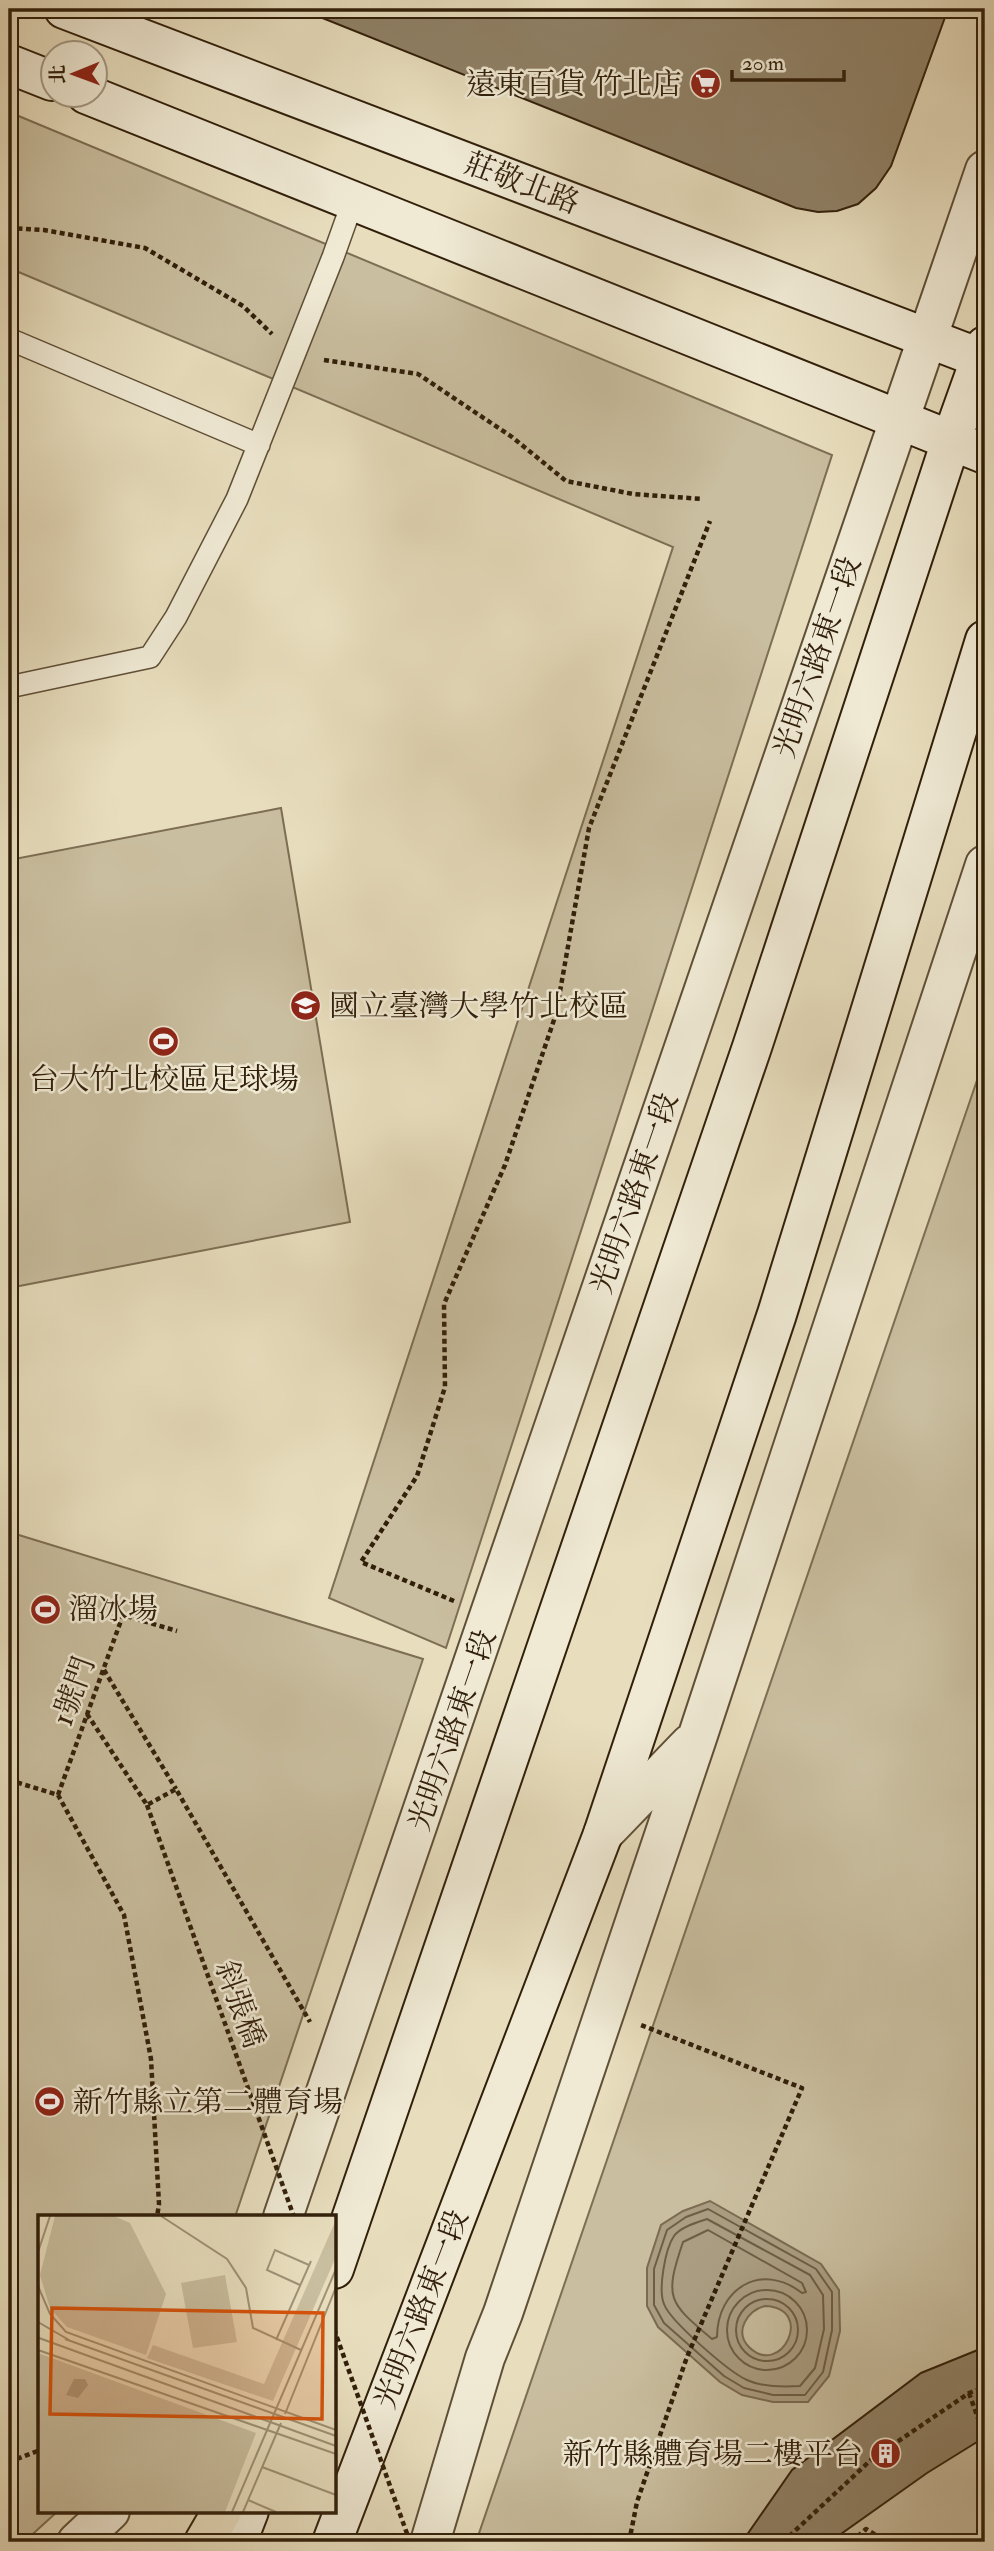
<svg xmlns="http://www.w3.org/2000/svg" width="994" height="2551" font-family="'IM FELL Double Pica','Noto Serif TC',serif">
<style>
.green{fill:#c9be9f;stroke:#7d6e54;stroke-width:2}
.water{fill:#aa9d81;stroke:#7a6b51;stroke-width:2;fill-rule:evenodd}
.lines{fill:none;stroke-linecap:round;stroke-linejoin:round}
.shore{stroke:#6e5e46;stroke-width:2}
.building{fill:#908268;stroke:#311f0a;stroke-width:2}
.lane-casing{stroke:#5f4f37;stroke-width:24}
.street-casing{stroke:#5f4f37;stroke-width:42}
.secondary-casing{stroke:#311f0a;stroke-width:42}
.highway-casing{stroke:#311f0a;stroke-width:42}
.path{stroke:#311f0a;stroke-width:4.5;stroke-dasharray:5 3.5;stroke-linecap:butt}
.lane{stroke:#f0ead5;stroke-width:21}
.street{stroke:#f0ead5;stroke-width:38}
.secondary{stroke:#f0ead5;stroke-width:38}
.highway{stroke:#e8debe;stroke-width:38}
.path-bridge{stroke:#311f0a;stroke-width:4.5;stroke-dasharray:5 3.5;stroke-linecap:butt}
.labels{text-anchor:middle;stroke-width:5;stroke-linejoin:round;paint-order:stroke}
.poi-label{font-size:30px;fill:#311f0a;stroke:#f0ead5;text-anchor:start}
.street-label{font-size:30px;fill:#311f0a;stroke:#f0ead5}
.inset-road{fill:none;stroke:#9f9276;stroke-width:2}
.view{fill:#d6530c;fill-opacity:0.15;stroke:#d6530c;stroke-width:3.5}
.inset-edge{fill:none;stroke:#311f0a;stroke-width:3.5}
</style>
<rect width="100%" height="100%" fill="#e8debe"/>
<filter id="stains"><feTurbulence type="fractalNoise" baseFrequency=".00286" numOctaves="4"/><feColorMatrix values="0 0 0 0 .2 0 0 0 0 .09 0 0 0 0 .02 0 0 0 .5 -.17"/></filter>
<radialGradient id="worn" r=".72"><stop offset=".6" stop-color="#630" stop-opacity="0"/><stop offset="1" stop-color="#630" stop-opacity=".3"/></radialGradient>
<!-- green -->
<path class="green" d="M9,112l823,343 -386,1193 -117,-50 344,-1051 -664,-279z
M281,808l69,414 -341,66v-428z
M985,1057v1485h-509z
M9,1532l414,127 -188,558h-195v294h18l-34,31h-15z"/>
<!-- water -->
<path class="water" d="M710,2201l111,63 18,26 1,41 -11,45 -21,26h-35l-31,-7 -22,-13 -62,-55 -11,-21v-38l14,-43 22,-14zM765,2306c51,2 16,73 -16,41 -15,-15 -2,-37 16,-41z"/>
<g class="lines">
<!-- shore -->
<path class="shore" d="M708,2209l108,60 16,23v38l-9,42 -18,23h-32l-29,-7 -20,-12 -60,-53 -10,-18v-36l13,-39 19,-13z
M707,2219l103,56 13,20 1,34 -9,39 -15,18c-16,1 -38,1 -53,-6 -18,-8 -77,-59 -83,-76 -6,-14 1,-55 10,-68 6,-9 24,-14 33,-17z
M708,2230l94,53 4,9 -4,1c-41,-32 -85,-4 -85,44l-5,2c-44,-37 -48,-41 -29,-97z
M727 2330a40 40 0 1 1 80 0a40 40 0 1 1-80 0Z
M736 2330a31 31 0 1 1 62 0a31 31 0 1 1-62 0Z"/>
</g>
<!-- building -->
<path class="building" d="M300,9h648l-57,157 -15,22 -18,16 -21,7 -19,1 -22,-4z
M985,2347v90l-58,36 -86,61 -6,8h-93l50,-72 129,-97z"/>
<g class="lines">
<defs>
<path id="lane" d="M9,339l250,106
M9,687l141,-30 26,-40 61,-118 96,-242 20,-56"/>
<path id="street" d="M603,1834l87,-90
M283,2217c237,-682 463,-1367 702,-2047
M77,2542l33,-31
M430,2542l55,-184 18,-45 194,-575 288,-873"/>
<path id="secondary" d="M64,9l921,351
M9,64l43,17
M86,94l899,360
M334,2269l418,-1222 199,-606 34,-95
M237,2542l12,-31
M332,2542l271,-708 174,-520 208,-674"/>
<path id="highway" d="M204,2542l18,-31"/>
</defs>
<!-- lane casing -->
<use href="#lane" class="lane-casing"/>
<!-- street casing -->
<use href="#street" class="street-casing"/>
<!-- secondary casing -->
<use href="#secondary" class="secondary-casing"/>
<!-- highway casing -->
<use href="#highway" class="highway-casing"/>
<!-- path -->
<path class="path" d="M9,228l35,2 101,18 98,58 29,28
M324,360l94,14 94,63 54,44 67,13 69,5
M454,1601l-93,-39 56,-86 28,-89 -1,-83 61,-139 51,-151 33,-186 121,-307
M104,1670l72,119
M87,1714l60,91 29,-16 134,233
M9,1780l49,15 66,120 27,144 8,145 -2,13
M58,1795l65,-180 54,16
M969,2393l16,45
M9,2462l31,-12
M629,2542l8,-40 50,-145 115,-269 -161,-63
M783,2542l89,-83 97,-66 16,-6
M851,2542l15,-13 21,13"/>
<!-- lane -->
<use href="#lane" class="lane"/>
<!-- street -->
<use href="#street" class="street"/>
<!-- secondary -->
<use href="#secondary" class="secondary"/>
<!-- highway -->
<use href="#highway" class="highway"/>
<!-- path-bridge -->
<path class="path-bridge" d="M147,1805l147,412
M334,2329l76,213"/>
</g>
<!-- icons -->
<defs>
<symbol id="supermarket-disc" viewBox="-11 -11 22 22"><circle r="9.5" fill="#8f2418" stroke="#f0ead5"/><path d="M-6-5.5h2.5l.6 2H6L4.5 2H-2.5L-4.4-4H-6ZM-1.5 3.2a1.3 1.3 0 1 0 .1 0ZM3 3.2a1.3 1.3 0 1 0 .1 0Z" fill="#fff"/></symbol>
<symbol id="university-disc" viewBox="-11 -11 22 22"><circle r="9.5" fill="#8f2418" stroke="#f0ead5"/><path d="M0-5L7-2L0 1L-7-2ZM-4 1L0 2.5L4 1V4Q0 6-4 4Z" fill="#fff"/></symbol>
<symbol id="stadium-disc" viewBox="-11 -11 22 22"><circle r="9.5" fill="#8f2418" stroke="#f0ead5"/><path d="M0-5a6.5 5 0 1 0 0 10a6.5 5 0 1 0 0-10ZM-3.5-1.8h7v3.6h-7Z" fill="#fff"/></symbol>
<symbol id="building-disc" viewBox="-11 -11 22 22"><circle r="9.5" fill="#8f2418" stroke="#f0ead5"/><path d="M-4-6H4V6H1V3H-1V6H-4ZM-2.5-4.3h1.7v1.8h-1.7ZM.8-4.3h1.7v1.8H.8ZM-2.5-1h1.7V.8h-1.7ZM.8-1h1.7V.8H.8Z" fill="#fff"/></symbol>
</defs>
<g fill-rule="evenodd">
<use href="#supermarket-disc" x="688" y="66" width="35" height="35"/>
<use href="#university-disc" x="288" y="988" width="35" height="35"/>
<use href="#stadium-disc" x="146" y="1024" width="35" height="35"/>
<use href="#stadium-disc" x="28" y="1592" width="35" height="35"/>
<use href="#stadium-disc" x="32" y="2084" width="35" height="35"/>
<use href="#building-disc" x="868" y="2436" width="35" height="35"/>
</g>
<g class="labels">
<!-- poi labels -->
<g class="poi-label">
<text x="682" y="94" text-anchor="end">遠東百貨 竹北店</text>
<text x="329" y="1016">國立臺灣大學竹北校區</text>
<text x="164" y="1089" text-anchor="middle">台大竹北校區足球場</text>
<text x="68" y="1619">溜冰場</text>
<text x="73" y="2112">新竹縣立第二體育場</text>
<text x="863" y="2464" text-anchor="end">新竹縣體育場二樓平台</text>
</g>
<!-- street labels -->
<g class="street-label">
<text transform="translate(522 183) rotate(21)" y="10">莊敬北路</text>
<text transform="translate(817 657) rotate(-71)" y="10">光明六路東一段</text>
<text transform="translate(634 1193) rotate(-71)" y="10">光明六路東一段</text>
<text transform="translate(73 1691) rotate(-70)" y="10">1號門</text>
<text transform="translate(452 1730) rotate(-71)" y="10">光明六路東一段</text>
<text transform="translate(240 2004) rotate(70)" y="10">斜張橋</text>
<text transform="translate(421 2309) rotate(-69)" y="10">光明六路東一段</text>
</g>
</g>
<!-- overview -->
<g transform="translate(38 2215)">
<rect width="298" height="298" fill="#e8debe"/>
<path d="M17,1h59l16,7 36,71 -20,61 -79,-28 -17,-19 -10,-33zM297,7v37l-62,142 -126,-43 6,-13 111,39zM187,60l12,67 -44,6 -12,-65zM0,138l218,80 -31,79h-187z" fill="#c9be9f"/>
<path d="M36,164h11l3,6 -10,13 -12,-3z" fill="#aa9d81"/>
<path class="inset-road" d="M123,1l66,43 19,29 7,40 48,22M0,37l12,-36M262,70l-33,-15 8,-20 34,15M0,71l12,28 16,18 270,98M0,107l31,18M1,123l297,108M27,124l271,97M238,125l35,-79M0,135l298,104M247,199l51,-127M224,252l74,28M210,285l28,12M194,297l104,-243M205,297l38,-89"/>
<path class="view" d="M14,93l271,5 -1,106 -272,-5z"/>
<rect width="298" height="298" class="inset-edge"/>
</g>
<!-- margin -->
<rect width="994" height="2551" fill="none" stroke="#e8debe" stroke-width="35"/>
<rect x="10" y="10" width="973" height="2530" fill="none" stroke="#311f0a" stroke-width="3.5"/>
<rect x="18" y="18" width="959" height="2516" fill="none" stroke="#311f0a" stroke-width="2"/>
<!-- north arrow -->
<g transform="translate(74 74) rotate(269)"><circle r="33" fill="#f0ead5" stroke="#a49984" stroke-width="2"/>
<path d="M0-5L12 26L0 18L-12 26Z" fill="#8f2418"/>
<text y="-10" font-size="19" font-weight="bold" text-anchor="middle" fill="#311f0a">北</text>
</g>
<!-- scale -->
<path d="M732 70v10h112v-10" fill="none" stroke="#311f0a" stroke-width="3.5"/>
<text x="742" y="70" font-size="21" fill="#311f0a" stroke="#f0ead5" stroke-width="5" paint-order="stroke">20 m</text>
<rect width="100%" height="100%" filter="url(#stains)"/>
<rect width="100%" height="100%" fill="url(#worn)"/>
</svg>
